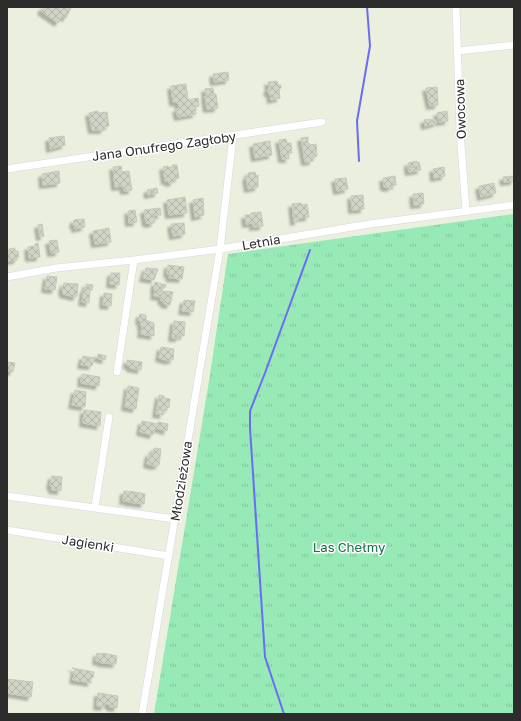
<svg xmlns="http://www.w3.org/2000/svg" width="521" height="721" font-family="'Golos Text',sans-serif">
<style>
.grass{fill:url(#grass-tufts)}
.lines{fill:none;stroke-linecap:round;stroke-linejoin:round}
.stream{stroke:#6a6cf7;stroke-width:2}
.building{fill:url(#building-cross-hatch);stroke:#c3cbb7;filter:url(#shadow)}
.street-casing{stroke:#ddd3e6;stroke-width:8}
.street{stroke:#fff;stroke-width:7}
.labels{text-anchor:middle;stroke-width:3;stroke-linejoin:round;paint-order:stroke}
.street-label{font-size:13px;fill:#2c2c2c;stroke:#fff}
.park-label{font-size:13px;fill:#157044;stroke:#fff}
</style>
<defs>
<pattern id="grass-tufts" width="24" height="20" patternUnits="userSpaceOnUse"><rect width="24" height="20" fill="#97e9b6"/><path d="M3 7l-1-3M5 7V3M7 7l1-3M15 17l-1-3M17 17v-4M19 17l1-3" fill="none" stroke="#82c89d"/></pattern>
<pattern id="building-cross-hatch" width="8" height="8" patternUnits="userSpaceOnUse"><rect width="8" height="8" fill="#cfd4c6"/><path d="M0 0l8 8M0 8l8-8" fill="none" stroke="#b2b6aa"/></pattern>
<filter id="shadow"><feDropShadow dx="-3.5" dy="3.5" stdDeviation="1" flood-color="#0004"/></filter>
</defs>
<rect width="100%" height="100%" fill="#eaefde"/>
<!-- grass -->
<path class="grass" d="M514,214v500h-360l55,-333 19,-127z"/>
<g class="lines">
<!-- stream -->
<path class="stream" d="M359,161l-2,-40 13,-75 -3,-39
M284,714l-19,-57 -15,-229v-17l15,-38 45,-123"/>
</g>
<!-- building -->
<path class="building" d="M43,7h13l6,3 1,-3 8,1 -5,10 -4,-2 -4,7 -17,-12z
M228,72l1,8 -15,2 -1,-8z
M277,81l1,4h3v3l-2,1 1,9 -9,2 -1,-7h-2l-1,-3 2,-1 -1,-7z
M186,84l2,16 10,-2 1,8 -4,1 1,7 -18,3 -2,-8h3v-6l-6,-1 -2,-16z
M437,87l1,18 -8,1 -4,-18z
M213,88l1,7 -8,1 -1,-7z
M216,94l2,14 -11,1 -2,-13z
M98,111v2l9,-1 2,14 -5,1v3h-12l-3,-17z
M447,111l1,10 -9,1 -2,-9z
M431,119v1h5l1,3 -12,3 -1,-6z
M64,136l1,9 -15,4 -1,-11z
M308,137v6l3,2 5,-1 1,12 -5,1 1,4 -8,1 -4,-24z
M286,139l1,4h4l1,10h-4l1,6h-7l-3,-19z
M270,141l2,14 -17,3 -2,-14z
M417,161v2l2,-1 1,4 -12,2v-5z
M172,165h5l2,13 -6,1 1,3 -5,1 -1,-2h-3l-2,-14 5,-1 1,2 4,-1z
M121,166l1,6 7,-1 3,19 -8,1 -1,-5 -8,1 -2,-20z
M420,166l1,4 -12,2 -1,-4z
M444,167l1,9 -11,2 -1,-9z
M59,171l1,12 -17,2 -1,-11z
M255,172l1,4 2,-1v12l-10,2 -2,-12h2v-4z
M395,176l1,9 -5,1v2l-7,-1 -1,-9z
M514,176v5l-10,1 -1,-5z
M346,178l2,11 -11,2 -2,-12z
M494,183l2,10 -15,4 -2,-11z
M157,188l1,5 -10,2 -1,-5z
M423,193l1,11 -10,1 -1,-11z
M363,195l1,14 -12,1 -1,-14z
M185,197l2,16 -18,2 -2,-15z
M203,198l1,17 -9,2 -2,-17z
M301,203l1,2 5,-1 2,13 -11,1v3l-4,1 -2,-18z
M160,208l1,7h-7l1,7 -4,2 -5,-1 -2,-13z
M135,210l2,12 -8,1 -1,-12z
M261,212l2,14 -10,1v-4l-7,1 -1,-9h6v-2z
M84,219l1,8 -10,2v-4h-2l1,-5z
M184,223l1,11 -12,2 -2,-12z
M42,224l2,12 -4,1 -2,-12z
M109,228l2,14 -16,2 -2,-13z
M57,240l2,12 -8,1 -2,-12z
M38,243l2,14 -11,1 -1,-11 7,-1v-2z
M15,248v3h3l1,6h-2v3l-10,1v-9h2v-3z
M168,265l16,2 -2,12 -13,-1 1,-4h-3z
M146,268l12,1 -4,11 -11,-2z
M111,273h9l-1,12 -9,-1z
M47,276l10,1 -2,13 -10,-1z
M155,282l11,3 -1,3h-3v3l-8,-1z
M64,283l14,1 -1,12 -2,1 -12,-3 -1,-7h1z
M86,284l7,1 -1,5h-2l-1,13 -7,-1 2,-13h2z
M155,290l11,2 -2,10 -3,-1 1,-4 -8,-1z
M166,291l7,1 -3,13 -6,-1z
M104,293l8,1 -1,12 -8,-1z
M184,300l11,1 -2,11 -11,-1z
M140,314l6,1v5l8,3v13l-13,-2 1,-8h-1v-5h-2z
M174,321l11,1 -1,14 -5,-1v3h-7z
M161,347l13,2 -1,11h-4v1l-10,-3z
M98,354l8,2 -1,4 -8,-2z
M83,356l11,2 -2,8 -11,-1z
M127,360l15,2 -1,8 -11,-2v-2l-3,-1z
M7,362l8,1 -2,9 -6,-1z
M82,374l18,3 -1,9 -18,-3z
M128,386l11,2 -3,21 -11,-2z
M75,390l11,2 -1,15 -13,-2z
M159,395l5,1v2l6,1 -1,9 -2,-1v3l-3,-1 -1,6 -7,-1z
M84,410l17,2 -1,14 -17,-3z
M142,421l16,3v-2l10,2 -1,7 -12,-3 -2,7 -13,-3z
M154,448l7,1 -2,16 -5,1 -7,-2 2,-11 4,1z
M52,476l10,1 -1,14 -9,-1v-4h-2z
M124,491l11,1 -2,9h-10z
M135,492l10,2 -1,10 -16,-2 5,-1z
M97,653l5,1 1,-1 14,3 -1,8 -15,-1v-1l-5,-1z
M72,668l22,4 -1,6 -2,-1v3l-1,2 2,1 -19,-3 2,-11z
M7,679l26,3 -2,15 -24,-4z
M98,693l20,3 -1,12 -7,-1v-2l-5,-2 -1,4 -7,-1z"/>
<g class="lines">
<defs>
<path id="street" d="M456,7l4,124 6,80
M457,51l57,-6
M7,169l315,-47
M7,277l49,-9 78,-8 86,-11 150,-25 144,-19
M117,372l17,-112
M7,496l168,23
M95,507l14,-90
M7,530l162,26
M142,714l78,-465 13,-113"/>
</defs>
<!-- street casing -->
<use href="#street" class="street-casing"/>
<!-- street -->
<use href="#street" class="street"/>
</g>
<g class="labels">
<!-- street labels -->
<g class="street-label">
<text transform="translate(460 109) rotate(-92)" y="5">Owocowa</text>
<text transform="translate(164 146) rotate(-8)" y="5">Jana Onufrego Zagłoby</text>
<text transform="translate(261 242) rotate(-10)" y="5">Letnia</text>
<text transform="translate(181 481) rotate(-81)" y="5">Młodzieżowa</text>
<text transform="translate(88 543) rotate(9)" y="5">Jagienki</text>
</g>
<!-- park labels -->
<g class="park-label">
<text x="349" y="552">Las Chełmy</text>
</g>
</g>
<!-- border -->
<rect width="521" height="721" fill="none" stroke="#2c2c2c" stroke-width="16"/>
</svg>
